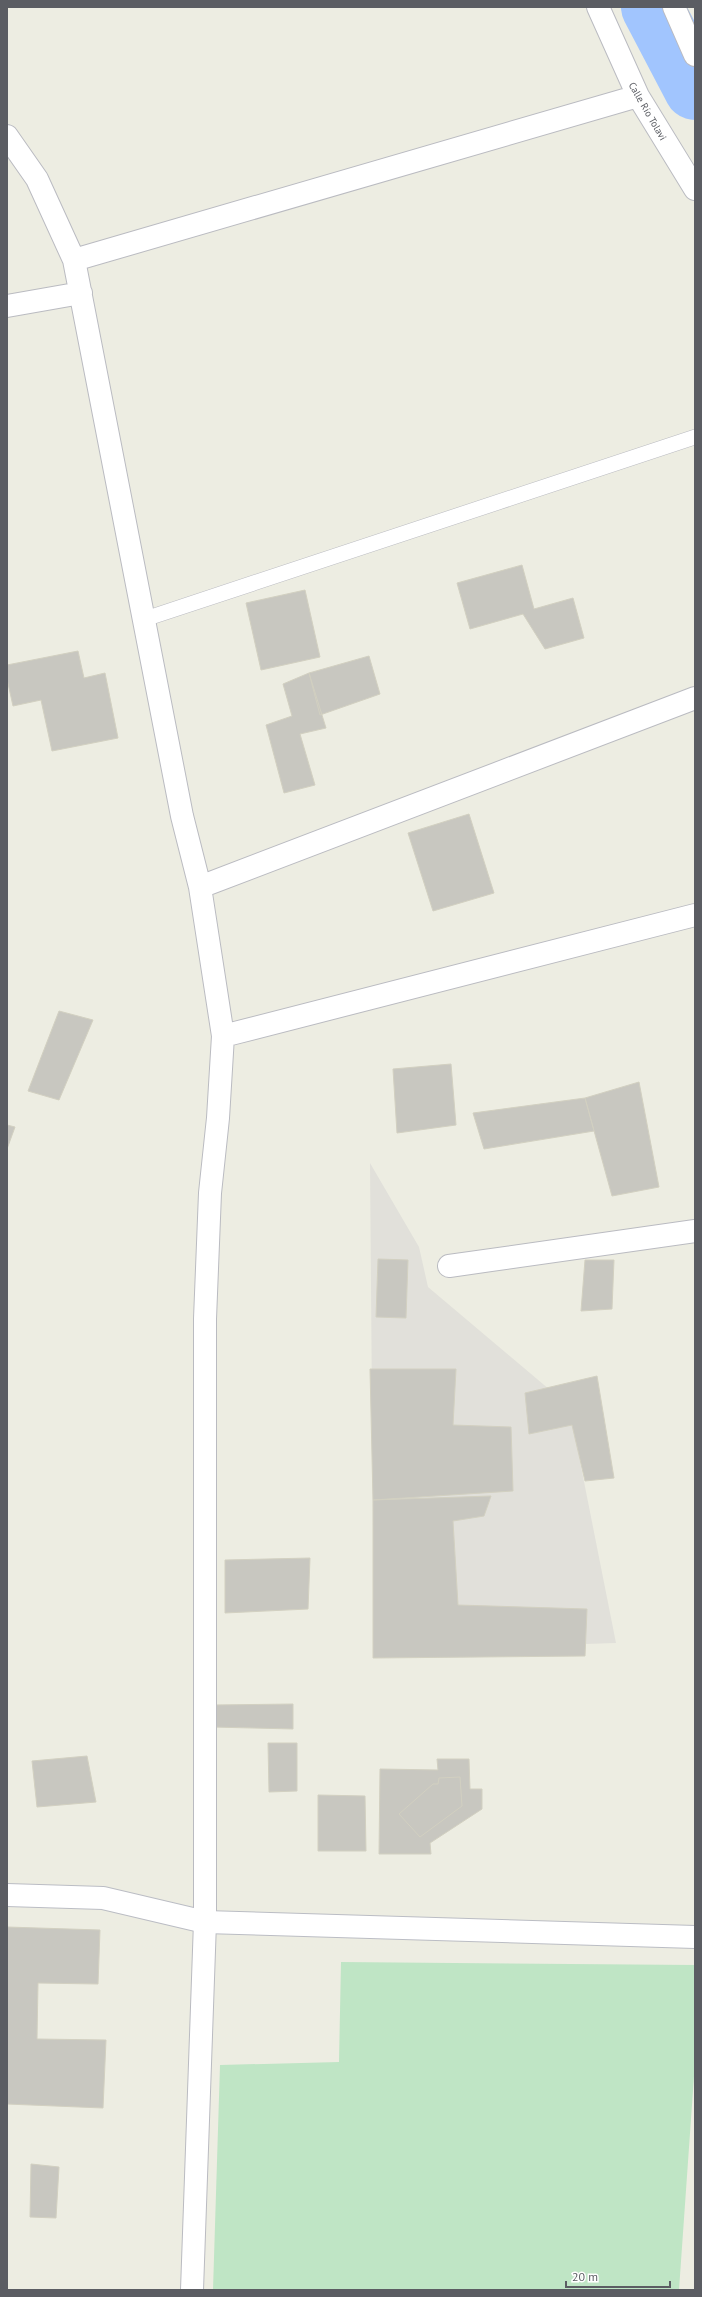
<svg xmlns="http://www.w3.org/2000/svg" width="702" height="2297" font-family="'PT Sans',sans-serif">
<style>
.industrial{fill:#e1e0da}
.green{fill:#bfe5c5}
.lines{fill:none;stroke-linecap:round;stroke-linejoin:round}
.river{stroke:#a1c5fe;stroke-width:62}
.building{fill:#c8c7c0;stroke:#d2d0c1}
.service-casing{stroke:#babbc1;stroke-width:16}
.minor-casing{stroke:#babbc1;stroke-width:24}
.secondary-casing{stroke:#bbbdc4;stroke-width:24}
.service{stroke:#fff;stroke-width:15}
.minor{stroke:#fff;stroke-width:22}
.secondary{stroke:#fff;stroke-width:22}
.labels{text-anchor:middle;stroke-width:3;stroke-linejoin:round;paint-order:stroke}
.street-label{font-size:10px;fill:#5b5d63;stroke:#fff}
</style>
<rect width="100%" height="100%" fill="#edede2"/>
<!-- industrial -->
<path class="industrial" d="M370,1163l49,84 9,40 141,119 47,237 -242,8z"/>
<!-- green -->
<path class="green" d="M341,1962l354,3v97l-16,228h-466l7,-225 119,-3z"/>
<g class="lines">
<!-- river -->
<path class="river" d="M652,7l43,82"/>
</g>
<!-- building -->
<path class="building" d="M522,565l12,44 39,-11 11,40 -39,11 -22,-35 -53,15 -13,-46z
M305,590l15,67 -59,13 -15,-67z
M78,651l6,27 21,-5 13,65 -66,13 -11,-51 -28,6 -6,-27v-14z
M369,656l11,38 -60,21 -11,-42z
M309,673l17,55 -26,6 15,51 -31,8 -18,-68 26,-9 -9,-32z
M469,814l25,79 -61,18 -25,-78z
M59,1011l34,9 -34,80 -31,-9z
M451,1064l5,61 -59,8 -4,-64z
M639,1082l20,105 -47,9 -27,-98z
M585,1098l9,33 -110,18 -11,-36z
M7,1125l8,2 -8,22z
M378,1259l30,1 -2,58 -30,-1z
M585,1260h29l-2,49 -31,2z
M370,1369h86l-3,56 58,2 2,64 -140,9z
M597,1376l17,102 -29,3 -13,-56 -43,9 -4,-41z
M491,1496l-7,20 -31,5 5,84 129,4 -2,47 -212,2v-158z
M310,1558l-2,51 -83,4v-53z
M293,1704v25l-81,-2 1,-22z
M268,1743h29v48l-28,1z
M87,1756l9,46 -59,5 -5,-46z
M437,1759h32l1,30h12v20l-52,34 1,11h-52l1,-85 58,1z
M460,1777l2,29 -42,31 -21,-23 34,-30h5l1,-6z
M318,1795l47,1 1,55h-48z
M7,1927l93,3 -2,54 -60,-1 -1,56 69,1 -3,68 -96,-4z
M31,2164l28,3 -3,51 -26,-1z"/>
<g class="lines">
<defs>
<path id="service" d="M145,619l550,-182"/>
<path id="minor" d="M598,7l40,89 57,93
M674,7l21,48
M7,136l30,43 37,81 108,556 18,71 23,149 -5,82 -8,75 -5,126v603l-13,368
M74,260l564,-164
M7,306l74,-13
M200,887l495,-189
M223,1036l472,-121
M449,1266l246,-35"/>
<path id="secondary" d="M7,1895l96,3 102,24 490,15"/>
</defs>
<!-- service casing -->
<use href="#service" class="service-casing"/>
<!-- minor casing -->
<use href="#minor" class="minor-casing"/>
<!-- secondary casing -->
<use href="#secondary" class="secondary-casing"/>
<!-- service -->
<use href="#service" class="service"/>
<!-- minor -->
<use href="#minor" class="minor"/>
<!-- secondary -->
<use href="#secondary" class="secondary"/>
</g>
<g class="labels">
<!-- street labels -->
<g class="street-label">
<text transform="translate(648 111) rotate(60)" y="4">Calle Río Tolavi</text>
</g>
</g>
<!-- border -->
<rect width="702" height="2297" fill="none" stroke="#5b5d63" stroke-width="16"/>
<!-- scale -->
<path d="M566 2281v6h104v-6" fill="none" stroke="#5b5d63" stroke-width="2"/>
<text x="572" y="2281" font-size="12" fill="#5b5d63" stroke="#ffffff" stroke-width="3" paint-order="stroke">20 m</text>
</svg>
